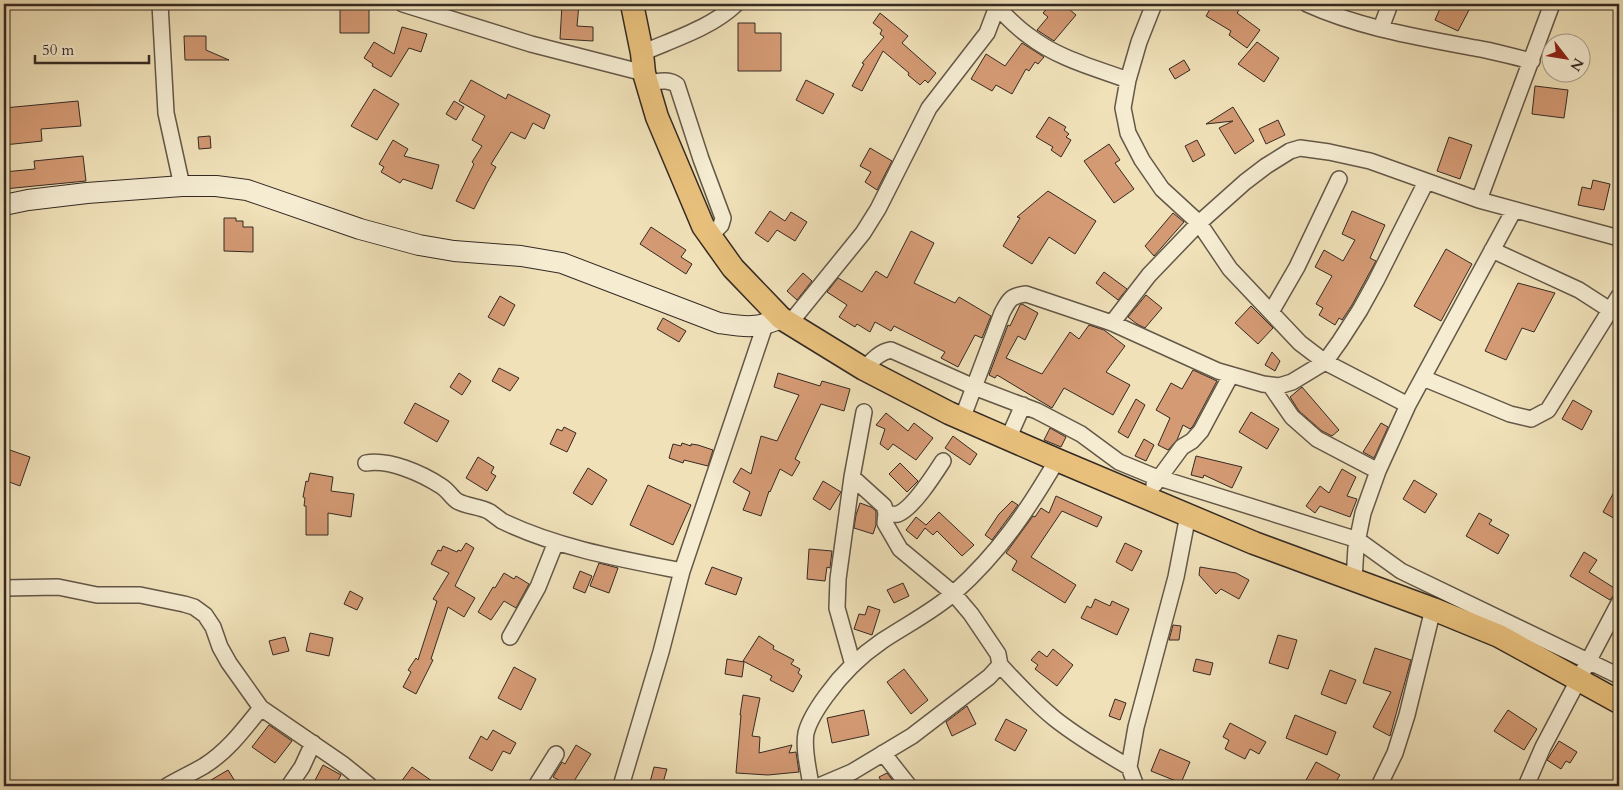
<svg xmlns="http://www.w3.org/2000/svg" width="1623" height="790" font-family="Cardo,serif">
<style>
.building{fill:#d49a74;stroke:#352a23}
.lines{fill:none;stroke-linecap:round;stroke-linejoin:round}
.street-casing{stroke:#645848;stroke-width:18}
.secondary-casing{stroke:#352a23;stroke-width:22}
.primary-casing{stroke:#352a23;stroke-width:25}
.street{stroke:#f5ecd2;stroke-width:15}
.secondary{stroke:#f5ecd2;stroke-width:20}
.primary{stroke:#e8c07c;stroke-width:22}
</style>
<rect width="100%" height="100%" fill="#f0e1b9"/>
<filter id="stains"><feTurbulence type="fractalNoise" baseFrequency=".004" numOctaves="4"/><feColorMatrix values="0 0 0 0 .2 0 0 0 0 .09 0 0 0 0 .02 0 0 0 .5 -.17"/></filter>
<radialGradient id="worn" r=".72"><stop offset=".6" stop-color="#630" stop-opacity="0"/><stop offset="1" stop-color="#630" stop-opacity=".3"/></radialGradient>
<!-- building -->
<path class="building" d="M562,4h17l-2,22 16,1v14l-33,-2z
M1051,4h12l13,11 -22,26 -17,-11 11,-13 -5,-4z
M1213,4h16l10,6 -2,3 23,17 -13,18 -18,-13 2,-4 -25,-15z
M1442,4h15l12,6 -11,21 -23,-11z
M369,7v26h-29v-25z
M880,13l28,23 -6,7 34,30 -8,10 -3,-3 -5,5 -12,-10 1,-2 -26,-22 -21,40 -10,-5 12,-22 -2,-1 22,-26 -4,-3 2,-4 -9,-7z
M738,23h17v10h26v38h-43z
M402,27l25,7 -6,18 -12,-4 -18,29 -19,-11 1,-2 -9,-6 10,-16 20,12z
M184,36h22v14l23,10h-44z
M1257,42l22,16 -15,24 -26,-18z
M1022,43l22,14 -6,7 -3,-2 -6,9 -3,-2 -14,25 -16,-9 -4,6 -21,-12 15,-25 19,12z
M1184,60l6,10 -15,9 -6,-10z
M471,80l35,19 2,-5 42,21 -6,14 -11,-6 -8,16 -14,-7 -20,32 5,3 -9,16 -13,26 -18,-8 18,-37 -2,-2 10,-16 -10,-6 13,-24 -26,-15z
M806,80l28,14 -11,20 -27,-14z
M1535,86l33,4 -4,28 -32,-4z
M374,89l25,15 -22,36 -26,-14z
M78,101l3,25 -40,3 1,12 -38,4v-37z
M454,101l10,6 -8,13 -10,-6z
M1233,107l21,34 -19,13 -16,-26 14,-7 -27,3z
M1049,117l17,10 -2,3 5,4 -3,3 5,3 -10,17 -10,-7 2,-3 -17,-10z
M1278,120l7,15 -19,9 -7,-15z
M210,136l1,12 -12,1 -1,-12z
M1449,137l23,8 -12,34 -23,-8z
M393,140l15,9 -4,7 35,9 -7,24 -29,-10 -3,4 -19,-11 3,-5 -5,-3z
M1197,140l8,15 -12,7 -8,-16z
M1109,144l11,16 -5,3 19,26 -20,14 -30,-42z
M870,148l22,13 -15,29 -12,-8 6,-10 -11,-6z
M83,156l3,25 -82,8v-17l31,-3 -1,-8z
M1593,180l17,4 -6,26 -26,-5 4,-18 9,2z
M1048,191l48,30 -21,33 -26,-17 -17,27 -29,-18 17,-28 -3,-1z
M770,211l15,10 6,-9 16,10 -12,19 -18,-11 -9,12 -13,-9z
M1352,211l33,14 -15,33 6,3 -24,44 -10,15 -3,-2 -4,7 -16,-10 4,-7 -7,-4 16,-28 -17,-9 9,-17 19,11 12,-21 -13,-6z
M1173,213l11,9 -30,34 -9,-10z
M224,218h12v3h7v6h10v25l-29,-1z
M651,227l35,23 -5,7 11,7 -6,10 -46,-30z
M911,231l23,12 -20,40 41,20 4,-6 32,19 -9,22 -7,-3 -17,32 -17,-9 4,-6 -51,-26 -3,5 -16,-9 -5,10 -13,-8 -2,3 -16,-10 8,-12 -20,-13 11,-14 24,14 14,-21 11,7z
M1446,249l26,15 -31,57 -27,-15z
M1104,272l23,17 -9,11 -22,-17z
M803,273l9,8 -15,19 -10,-9z
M1518,283l37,10 -21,39 -12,-4 -16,32 -21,-9z
M1146,295l16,13 -17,20 -8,-4 -9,-7z
M500,296l15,9 -11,21 -16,-9z
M1022,304l16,9 -13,27 -7,-4 -12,22 36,16 28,-42 9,7 10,-14 15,5 21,16 -19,26 24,13 -17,30 -49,-27 -12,20 -55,-33 -2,3 -6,-3 19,-50 2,1 10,-21z
M1251,306l22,22 -15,16 -23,-21z
M663,318l23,13 -7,11 -22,-13z
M1272,352l8,9 -5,10 -10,-6z
M499,368l20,10 -9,13 -18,-10z
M1193,370l24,11 -24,45 -3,3 -7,-4 -6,15 -9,10 -10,-5 12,-27 -14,-8 15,-27 11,6z
M459,373l12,8 -9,14 -12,-8z
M778,373l42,13 2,-5 28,8 -6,22 -23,-7 -26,55 5,3 -8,14 -12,-7 -10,23 -1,-1 -8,25 -18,-6 7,-18 -17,-10 8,-14 10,6 10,-38 16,5 22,-46 -25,-8z
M1302,387l37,43 -7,6 -10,-5 -23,-20 -9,-14z
M1136,399l9,6 -17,33 -10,-6z
M1573,400l19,11 -10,19 -20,-11z
M415,403l34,18 -12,21 -33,-19z
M1251,412l28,17 -12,20 -28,-17z
M886,413l22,18 6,-8 19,15 -17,22 -23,-16 -5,6 -8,-6 5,-15 -9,-4z
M1381,423l7,4 -14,31 -11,-6z
M564,427l12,6 -9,19 -17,-8 7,-15 5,2z
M1050,428l16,9 -5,10 -17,-7z
M953,436l24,18 -7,11 -25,-17z
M1144,439l10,6 -8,16 -11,-5z
M682,443l9,3v-2l7,1 15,5 -5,16 -24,-6 -1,3 -14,-5 4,-14 8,2z
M4,448l26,9 -10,29 -16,-6z
M1196,456l46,11 -10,21 -28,-13 -1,3 -12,-3z
M478,457l16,10 -3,6 5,3 -9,15 -21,-13z
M900,463l18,18 -11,11 -18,-18z
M588,468l19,12 -15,25 -19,-12z
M1342,469l14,8 -9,19 10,3 -7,18 -30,-11 -5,7 -9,-7 14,-20 9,7z
M310,473l23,4 -2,14 23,3 -3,23 -23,-4v22h-22v-29h-2l1,-8 -2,-1 3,-16 2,1z
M1414,480l23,14 -12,19 -22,-14z
M823,481l18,11 -11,18 -17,-11z
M1619,483v38l-16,-9z
M648,485l43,20 -18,40 -43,-20z
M1056,496l46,21 -5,10 -35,-16 -31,46 45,28 -11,18 -53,-33 5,-9 -11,-8 27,-37 2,1 6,-9 8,5z
M1012,501l6,4 -26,35 -7,-5 14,-21z
M860,503l11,4 5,4v14l-3,9 -19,-6 2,-13z
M939,512l35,33 -12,11 -25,-25 -4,4 -8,-7 -8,11 -11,-9 10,-13 10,8z
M1479,513l13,7 -3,4 20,11 -11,19 -32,-18z
M466,543l8,5 -19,38 20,12 -11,19 -16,-10 -17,52 2,1 -17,34 -13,-7 8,-15 -3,-2 8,-12 2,2 19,-59 -4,-2 16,-26 -18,-9 7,-14 3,1 2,-5 14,6 1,-2 3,1z
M1125,543l17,8 -10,20 -16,-9z
M809,549l23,2 -2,17 -3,-1 -2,14 -18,-2z
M1584,552l13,8 -8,12 30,19v3l-5,1 -4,5 -40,-24z
M599,563l19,5 -9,25 -19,-7z
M712,567l30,11 -6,17 -31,-11z
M1200,567l36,6 13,7 -10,19 -18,-10 -5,5 -17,-19z
M580,571l12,5 -7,17 -12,-5z
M504,573l10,6 2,-3 13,8 -13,24 -12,-7 -13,19 -13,-8 15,-25 2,1z
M903,583l6,13 -15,7 -7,-13z
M350,591l13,7 -6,12 -13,-6z
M1095,599l15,7 2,-5 17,8 -12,26 -36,-17 6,-12 4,2z
M868,606l12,4 -8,25 -18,-6 5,-15 6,1z
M1173,625l8,1 -2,14h-10z
M310,633l23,5 -4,18 -23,-5z
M1278,635l19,5 -9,29 -19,-6z
M759,636l15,10 -1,3 21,11 -3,4 9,5 -2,4 4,3 -9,16 -23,-12 2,-4 -29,-15z
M285,637l4,14 -16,4 -4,-14z
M1375,648l36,12 -21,76 -17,-9 18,-35 -28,-9z
M1053,649l20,16 -16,21 -22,-17 3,-4 -7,-5 8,-9 8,6z
M727,659l17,3 -2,15 -17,-3z
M1196,659l17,4 -3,12 -17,-4z
M514,667l22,12 -15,31 -23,-12z
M904,669l24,31 -17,14 -24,-32z
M1330,670l26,10 -10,24 -25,-10z
M743,695l17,3 -8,38 8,1 -1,16 33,-8 -3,8 7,-1 3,20 -31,3 -32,-2 5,-58h-1z
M1115,699l11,4 -6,17 -11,-4z
M967,706l9,18 -24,12 -6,-14z
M864,710l5,25 -37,8 -5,-25z
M1508,710l29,19 -13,21 -30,-19z
M1295,715l41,17 -9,23 -41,-17z
M1006,719l21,11 -12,21 -20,-11z
M1230,723l36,19 -7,12 -9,-5 -5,10 -20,-10 4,-9 -6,-3z
M269,725l23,16 -17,22 -23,-16z
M493,730l23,13 -6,11 -7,-3 -11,20 -23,-13 12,-22 6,4z
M1559,741l18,11 -7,11 -4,-2 -5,8 -14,-9z
M576,745l15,9 -20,32h-1l-17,-9 9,-15 3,2z
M1160,749l30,13 -9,21 -30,-12z
M1316,762l24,13 -7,11h-21l-7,-4z
M323,765l18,10 -6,11h-23z
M412,767l27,19h-41z
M654,767l13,2 -5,17h-13z
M228,770l10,16h-37z
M887,773l10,13h-13l-5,-9z"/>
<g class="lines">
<defs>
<path id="street" d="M160,4l6,109 16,73
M403,4l128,40 113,29
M1154,4l-15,38 -11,38 -5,28 5,25 14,27 20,29 37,34 31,46 70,74 25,19 83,43
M1307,4c53,24 111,33 168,44 19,3 38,9 57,13
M997,7c10,10 20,21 32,29 28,22 66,32 99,44
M1381,28l9,-24
M642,53c32,-14 69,-25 94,-49
M647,83c10,-1 21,-5 30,2l24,74 22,59 -2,7 -11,11
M1479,200l73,-196
M1492,250l87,40 31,20
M1271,312l26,-45 42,-88
M790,323l73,-90 15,-24 51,-101 58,-75 11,-29
M1112,323l37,-48 50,-52 46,-41 21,-16 24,-15 10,-3 29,4 41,9 109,39 140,38
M864,369c8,-8 15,-17 27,-19l83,37 63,24 44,23 38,28 34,14 205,64 43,31 218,105
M1423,378l87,36 21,5 17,-9 71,-114
M1270,385l22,32 25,22 61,32
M962,419l40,-106c7,-13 8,-17 24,-19l86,29 106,48 45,13 16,2 13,-4 33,-20 15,-21 20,-31 16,-29 50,-99
M1008,439l15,-34
M366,463c23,-4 55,10 75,23 7,4 10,11 16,15 10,6 23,5 33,11 4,3 8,6 12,9 56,27 119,38 180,50
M1154,485l28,-38 10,-6 9,-10 30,-56
M886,513c4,1 8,2 12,1 15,-6 36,-39 45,-53
M1354,580l2,-33 7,-34 15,-42 30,-66 106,-195
M4,588l54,-1 39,8h43l44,9 10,3 11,8 8,12 7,20 9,16 32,45 83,57 26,21
M510,637l28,-50 18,-45
M853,665l-16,-57 1,-29 14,-102 12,-65
M1000,665c18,19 35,38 55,54 23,18 48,33 74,48
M883,753l26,33
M167,786c12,-7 25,-13 37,-20 24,-15 40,-37 57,-58
M289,786l13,-19 11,-24
M536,786l20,-32
M621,786l40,-134 21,-81 83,-246
M811,786c-2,-16 -8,-36 -5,-53 3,-12 12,-26 20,-37 15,-21 34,-40 56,-55 24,-16 52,-30 73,-49 43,-38 73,-82 102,-132
M819,786l33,-14 60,-36 77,-59 11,-12 -2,-11 -27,-40 -17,-20 -54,-45 -15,-26 1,-10 -2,-7 -32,-29
M1136,786l-7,-19 7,-40 40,-150 12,-62
M1379,786l16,-33 12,-38 26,-106
M1526,786l17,-39 76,-144"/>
<path id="secondary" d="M4,205l24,-5 59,-7 95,-7h34l31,4 113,39 59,16 35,6 67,5 41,7 157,60c27,4 37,6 62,-5"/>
<path id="primary" d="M632,4l10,49 2,20 13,44 46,109 30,42 48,50 83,51 85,44 108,47 197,83 179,66 66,27 120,66"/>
</defs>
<!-- street casing -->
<use href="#street" class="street-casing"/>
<!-- secondary casing -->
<use href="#secondary" class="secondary-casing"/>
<!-- primary casing -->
<use href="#primary" class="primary-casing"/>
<!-- street -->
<use href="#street" class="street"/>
<!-- secondary -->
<use href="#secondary" class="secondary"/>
<!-- primary -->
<use href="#primary" class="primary"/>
</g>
<!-- margin -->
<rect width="1623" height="790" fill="none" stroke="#f0e1b9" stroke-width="20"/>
<rect x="5" y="5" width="1613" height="780" fill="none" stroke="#352a23" stroke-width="2.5"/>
<rect x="10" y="10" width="1603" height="770" fill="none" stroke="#352a23"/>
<!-- north arrow -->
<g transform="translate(1566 58) rotate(121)"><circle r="24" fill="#f5ecd2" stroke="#a89e8c"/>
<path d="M0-4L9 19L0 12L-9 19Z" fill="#8f2418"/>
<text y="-8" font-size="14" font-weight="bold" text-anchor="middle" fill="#352a23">N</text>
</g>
<!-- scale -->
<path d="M35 55v8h114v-8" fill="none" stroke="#352a23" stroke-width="2.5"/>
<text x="42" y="55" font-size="15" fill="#352a23" stroke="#f5ecd2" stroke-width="4" paint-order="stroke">50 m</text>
<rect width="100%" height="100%" filter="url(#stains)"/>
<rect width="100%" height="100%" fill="url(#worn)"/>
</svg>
